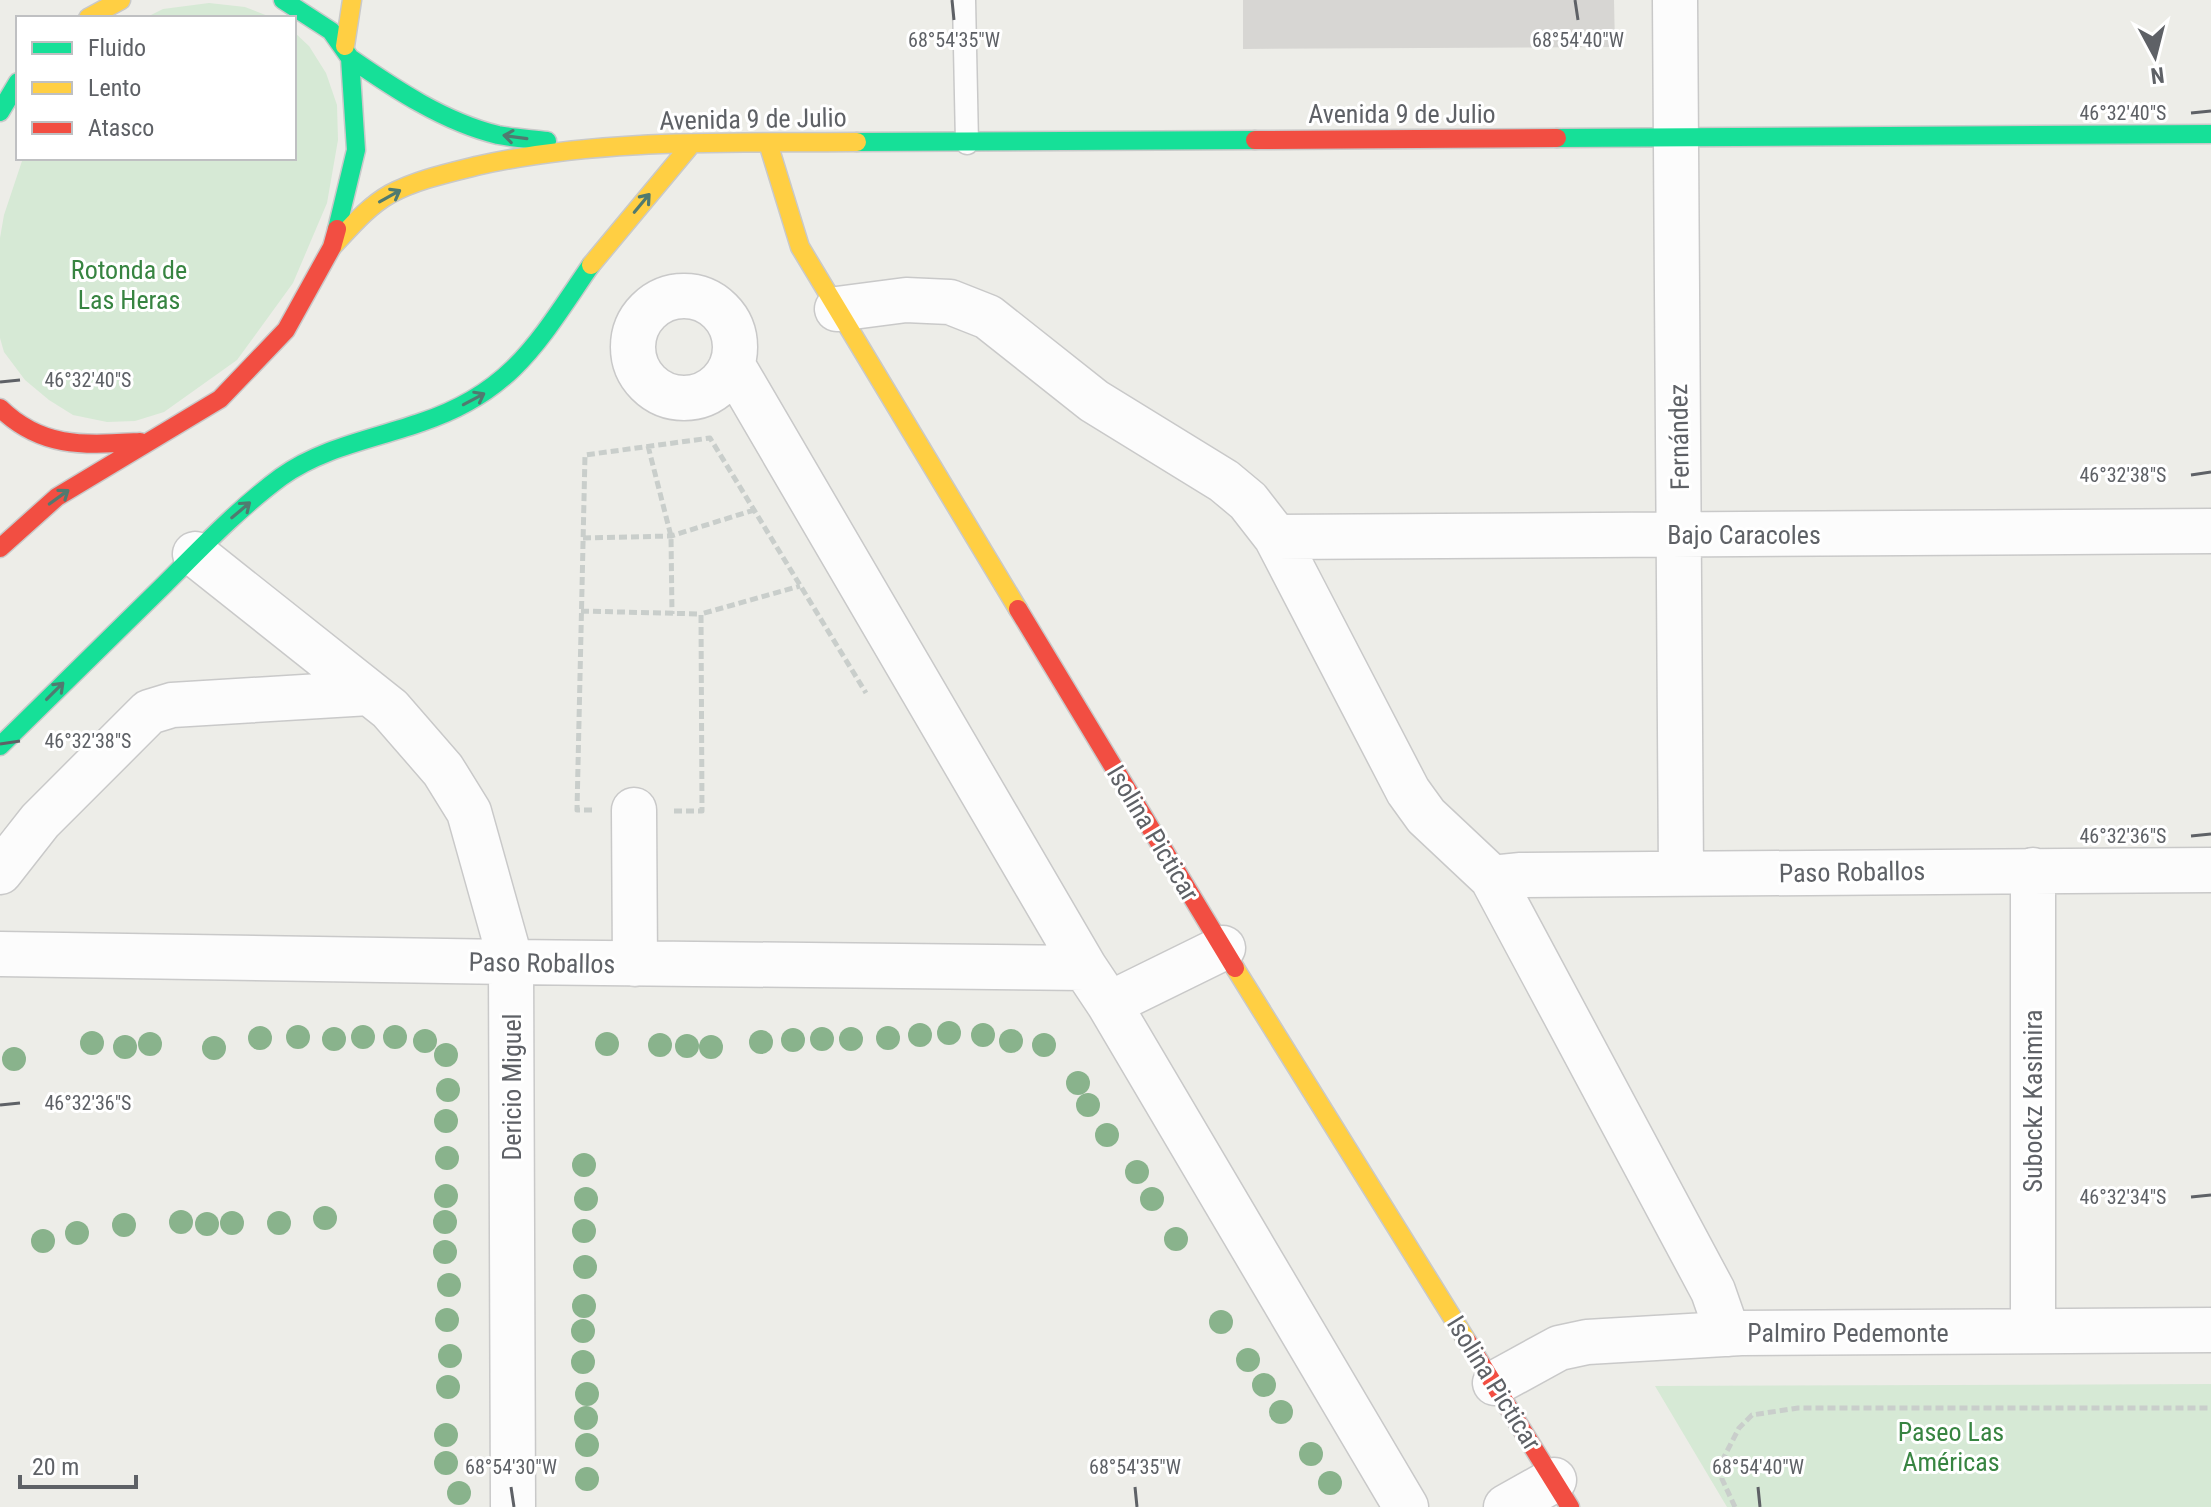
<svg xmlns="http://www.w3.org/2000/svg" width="2211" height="1507" font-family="'Roboto Condensed',sans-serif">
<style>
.green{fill:#d6e9d5}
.building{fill:#d7d6d3}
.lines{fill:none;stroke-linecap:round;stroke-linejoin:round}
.lane-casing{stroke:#c9c9c9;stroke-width:25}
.street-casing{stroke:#c9c9c9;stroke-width:47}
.fast-casing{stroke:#c9c9c9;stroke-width:21}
.slow-casing{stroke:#c9c9c9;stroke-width:21}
.jam-casing{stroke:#c9c9c9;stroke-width:21}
.path{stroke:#c9cecb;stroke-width:5;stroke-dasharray:8 4;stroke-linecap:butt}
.lane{stroke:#fcfcfc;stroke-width:22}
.street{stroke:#fcfcfc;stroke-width:44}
.fast{stroke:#16e098;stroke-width:18}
.slow{stroke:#ffcf43;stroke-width:18}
.jam{stroke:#f24e42;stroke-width:18}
.tree{fill:#89b38c}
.oneway{stroke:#507a70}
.ticks{fill:none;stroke:#5e6166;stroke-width:3}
.labels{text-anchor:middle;stroke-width:6;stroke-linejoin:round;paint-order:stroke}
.street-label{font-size:26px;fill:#5e6166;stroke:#fff}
.park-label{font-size:26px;fill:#378441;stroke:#fff}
.ticks-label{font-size:20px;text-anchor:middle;fill:#5e6166;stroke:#fff;stroke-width:6;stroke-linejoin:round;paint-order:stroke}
</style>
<rect width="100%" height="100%" fill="#edede8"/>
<!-- green -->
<path class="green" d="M209,3l36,4 28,11h-128l18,-9z
M294,32l15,14 17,27 11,32 1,35 -11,63 -34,80 -56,77 -73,52 -29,9 -28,1 -34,-7 -24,-15 -24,-20 -21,-28 -4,-14v-100l4,-23 19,-57h271z
M2211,1384v123h-484l-72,-121z"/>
<!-- building -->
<path class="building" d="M1243,0h371l1,47 -372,2z"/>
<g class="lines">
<defs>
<path id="lane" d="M964,0l3,143"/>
<path id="street" d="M1675,0l6,874
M633 347a51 51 0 1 1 102 0a51 51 0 1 1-102 0Z
M837,309l69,-9 44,2 38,15 106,84 130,80 24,20 28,36 132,254 18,25 66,62 221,413 15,43
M732,364l353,604 24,36 297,503
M1276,537l935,-6
M195,554l195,155 53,61 26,42 42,150 2,545
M634,810l1,154
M0,872l40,-51 109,-109 23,-7 197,-12
M1492,878l29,-3 690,-5
M0,954l511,8 574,6
M1109,1004l114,-56
M2033,1331v-461
M1495,1383l64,-35 28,-6 154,-9 470,-3
M1506,1507l48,-27"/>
<path id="fast" d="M283,0l48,31 19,27 6,92 -19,79
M350,58c45,31 94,64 148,77 16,3 33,4 49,6
M0,112l18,-30
M1557,138l654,-4
M857,142l398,-2
M0,746c55,-54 110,-108 165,-162 37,-37 74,-76 116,-107 42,-30 93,-38 141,-55 91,-30 118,-83 169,-157"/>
<path id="slow" d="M88,18l33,-18
M345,46l7,-46
M768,143l32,104 218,362
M332,247c18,-19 35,-40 58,-53 26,-14 58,-21 86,-28 124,-28 256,-23 381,-24
M591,265l99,-119
M1235,968l232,373"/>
<path id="jam" d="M1255,140l302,-2
M0,408c42,41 85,37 140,34
M0,548l57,-51 163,-98 66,-69 46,-83 5,-18
M1018,609l217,359
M1467,1341l103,166"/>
</defs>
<!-- lane casing -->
<use href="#lane" class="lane-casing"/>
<!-- street casing -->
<use href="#street" class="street-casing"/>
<!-- fast casing -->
<use href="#fast" class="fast-casing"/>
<!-- slow casing -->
<use href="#slow" class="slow-casing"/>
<!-- jam casing -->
<use href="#jam" class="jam-casing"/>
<!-- path -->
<path class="path" d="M648,446l23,90 1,78
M583,538l88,-2 83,-26
M581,611l120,3
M592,810h-15l8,-355 125,-17 156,255
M674,811h28l-1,-197 99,-28
M1735,1507l-13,-28 2,-22 15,-29 13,-13 46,-7h413"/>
<!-- lane -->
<use href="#lane" class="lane"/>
<!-- street -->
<use href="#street" class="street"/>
<!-- fast -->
<use href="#fast" class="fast"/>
<!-- slow -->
<use href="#slow" class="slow"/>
<!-- jam -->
<use href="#jam" class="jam"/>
</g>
<!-- trees -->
<g class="tree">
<circle cx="949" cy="1033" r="12"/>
<circle cx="920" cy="1035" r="12"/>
<circle cx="983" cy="1035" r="12"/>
<circle cx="298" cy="1037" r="12"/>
<circle cx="363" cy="1037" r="12"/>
<circle cx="395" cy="1037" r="12"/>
<circle cx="260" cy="1038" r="12"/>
<circle cx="888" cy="1038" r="12"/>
<circle cx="334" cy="1039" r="12"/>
<circle cx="822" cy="1039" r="12"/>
<circle cx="851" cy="1039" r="12"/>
<circle cx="793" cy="1040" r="12"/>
<circle cx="425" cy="1041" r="12"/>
<circle cx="1011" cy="1041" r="12"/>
<circle cx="761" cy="1042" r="12"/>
<circle cx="92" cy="1043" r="12"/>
<circle cx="150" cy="1044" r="12"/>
<circle cx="607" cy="1044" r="12"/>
<circle cx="660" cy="1045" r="12"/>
<circle cx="1044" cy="1045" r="12"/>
<circle cx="687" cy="1046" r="12"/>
<circle cx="125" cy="1047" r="12"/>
<circle cx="711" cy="1047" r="12"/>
<circle cx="214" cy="1048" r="12"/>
<circle cx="446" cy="1055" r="12"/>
<circle cx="14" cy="1059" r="12"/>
<circle cx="1078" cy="1083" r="12"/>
<circle cx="448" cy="1090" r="12"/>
<circle cx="1088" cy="1105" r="12"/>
<circle cx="446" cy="1121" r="12"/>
<circle cx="1107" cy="1135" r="12"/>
<circle cx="447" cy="1158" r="12"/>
<circle cx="584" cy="1165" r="12"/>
<circle cx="1137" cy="1172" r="12"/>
<circle cx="446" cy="1196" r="12"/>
<circle cx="586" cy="1199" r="12"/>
<circle cx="1152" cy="1199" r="12"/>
<circle cx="325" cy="1218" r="12"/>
<circle cx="181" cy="1222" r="12"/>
<circle cx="445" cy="1222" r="12"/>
<circle cx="232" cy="1223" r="12"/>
<circle cx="279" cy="1223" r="12"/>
<circle cx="207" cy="1224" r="12"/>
<circle cx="124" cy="1225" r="12"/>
<circle cx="584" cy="1231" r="12"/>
<circle cx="77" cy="1233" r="12"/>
<circle cx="1176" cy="1239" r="12"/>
<circle cx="43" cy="1241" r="12"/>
<circle cx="445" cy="1252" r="12"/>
<circle cx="585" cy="1267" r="12"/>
<circle cx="449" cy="1285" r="12"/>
<circle cx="584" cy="1306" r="12"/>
<circle cx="447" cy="1320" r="12"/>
<circle cx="1221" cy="1322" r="12"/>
<circle cx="583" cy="1331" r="12"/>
<circle cx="450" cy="1356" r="12"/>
<circle cx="1248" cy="1360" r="12"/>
<circle cx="583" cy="1362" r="12"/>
<circle cx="1264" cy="1385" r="12"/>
<circle cx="448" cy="1387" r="12"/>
<circle cx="587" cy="1394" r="12"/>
<circle cx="1281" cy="1412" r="12"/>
<circle cx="586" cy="1418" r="12"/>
<circle cx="446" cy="1435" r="12"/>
<circle cx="587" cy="1445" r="12"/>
<circle cx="1311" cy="1454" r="12"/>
<circle cx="446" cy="1463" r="12"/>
<circle cx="587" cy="1479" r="12"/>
<circle cx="1330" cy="1483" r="12"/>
<circle cx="459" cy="1493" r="12"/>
</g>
<!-- one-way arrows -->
<defs><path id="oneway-shaft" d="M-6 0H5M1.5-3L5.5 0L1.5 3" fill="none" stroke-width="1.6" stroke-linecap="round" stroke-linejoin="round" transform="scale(2)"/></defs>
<g class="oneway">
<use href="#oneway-shaft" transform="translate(515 137) rotate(-172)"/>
<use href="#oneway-shaft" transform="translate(390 196) rotate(-29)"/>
<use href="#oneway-shaft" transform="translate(642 203) rotate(-50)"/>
<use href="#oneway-shaft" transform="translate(474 399) rotate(-28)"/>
<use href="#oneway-shaft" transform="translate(59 497) rotate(-36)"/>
<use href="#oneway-shaft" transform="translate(241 510) rotate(-40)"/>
<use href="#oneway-shaft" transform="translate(55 691) rotate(-45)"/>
</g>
<!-- ticks -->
<path class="ticks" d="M952,0l2,20M1575,0l3,20M2191,113l20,-2M0,382l20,-2M2191,475l20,-3M0,744l20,-3M2191,836l20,-2M0,1105l20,-2M2191,1197l20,-2M511,1487l3,20M1135,1487l2,20M1758,1487l2,20"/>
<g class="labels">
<!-- street labels -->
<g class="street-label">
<text x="1402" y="123">Avenida 9 de Julio</text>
<text transform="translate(753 119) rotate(-1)" y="9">Avenida 9 de Julio</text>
<text transform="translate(1679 437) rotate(-91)" y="9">Fernández</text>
<text x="1744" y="544">Bajo Caracoles</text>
<text transform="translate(1153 833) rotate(59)" y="9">Isolina Picticar</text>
<text transform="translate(1852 872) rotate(-1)" y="9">Paso Roballos</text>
<text transform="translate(542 963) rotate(1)" y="9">Paso Roballos</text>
<text transform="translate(512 1087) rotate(-90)" y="9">Dericio Miguel</text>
<text transform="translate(2033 1101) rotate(-90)" y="9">Subockz Kasimira</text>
<text x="1848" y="1342">Palmiro Pedemonte</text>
<text transform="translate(1494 1383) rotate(58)" y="9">Isolina Picticar</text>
</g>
<!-- park labels -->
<g class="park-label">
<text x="129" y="279">Rotonda de<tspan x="129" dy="30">Las Heras</tspan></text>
<text x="1951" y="1441">Paseo Las<tspan x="1951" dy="30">Américas</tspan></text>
</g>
</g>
<g class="ticks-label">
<text x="954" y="47">68°54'35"W</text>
<text x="1578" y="47">68°54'40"W</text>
<text x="2123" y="120">46°32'40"S</text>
<text x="88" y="387">46°32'40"S</text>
<text x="2123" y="482">46°32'38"S</text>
<text x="88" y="748">46°32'38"S</text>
<text x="2123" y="843">46°32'36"S</text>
<text x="88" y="1110">46°32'36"S</text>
<text x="2123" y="1204">46°32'34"S</text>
<text x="511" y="1474">68°54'30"W</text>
<text x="1135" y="1474">68°54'35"W</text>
<text x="1758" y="1474">68°54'40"W</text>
</g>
<!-- legend -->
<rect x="16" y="16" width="280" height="144" fill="#ffffff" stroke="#bfc0c2" stroke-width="2"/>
<rect x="32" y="42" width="40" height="12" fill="#16e098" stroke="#bfc0c2" stroke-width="2"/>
<text x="88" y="56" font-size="24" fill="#5e6166">Fluido</text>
<rect x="32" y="82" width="40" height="12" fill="#ffcf43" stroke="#bfc0c2" stroke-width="2"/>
<text x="88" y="96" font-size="24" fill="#5e6166">Lento</text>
<rect x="32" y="122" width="40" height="12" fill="#f24e42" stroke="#bfc0c2" stroke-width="2"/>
<text x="88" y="136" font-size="24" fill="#5e6166">Atasco</text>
<!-- north arrow -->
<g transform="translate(2155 56) rotate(173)" stroke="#ffffff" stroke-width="6" paint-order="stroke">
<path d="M0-6L14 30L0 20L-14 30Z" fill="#5e6166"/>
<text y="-12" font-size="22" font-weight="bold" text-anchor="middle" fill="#5e6166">N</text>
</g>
<!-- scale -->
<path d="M20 1475v12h116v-12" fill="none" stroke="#5e6166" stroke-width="4"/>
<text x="32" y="1475" font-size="24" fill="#5e6166" stroke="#ffffff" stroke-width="6" paint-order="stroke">20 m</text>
</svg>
